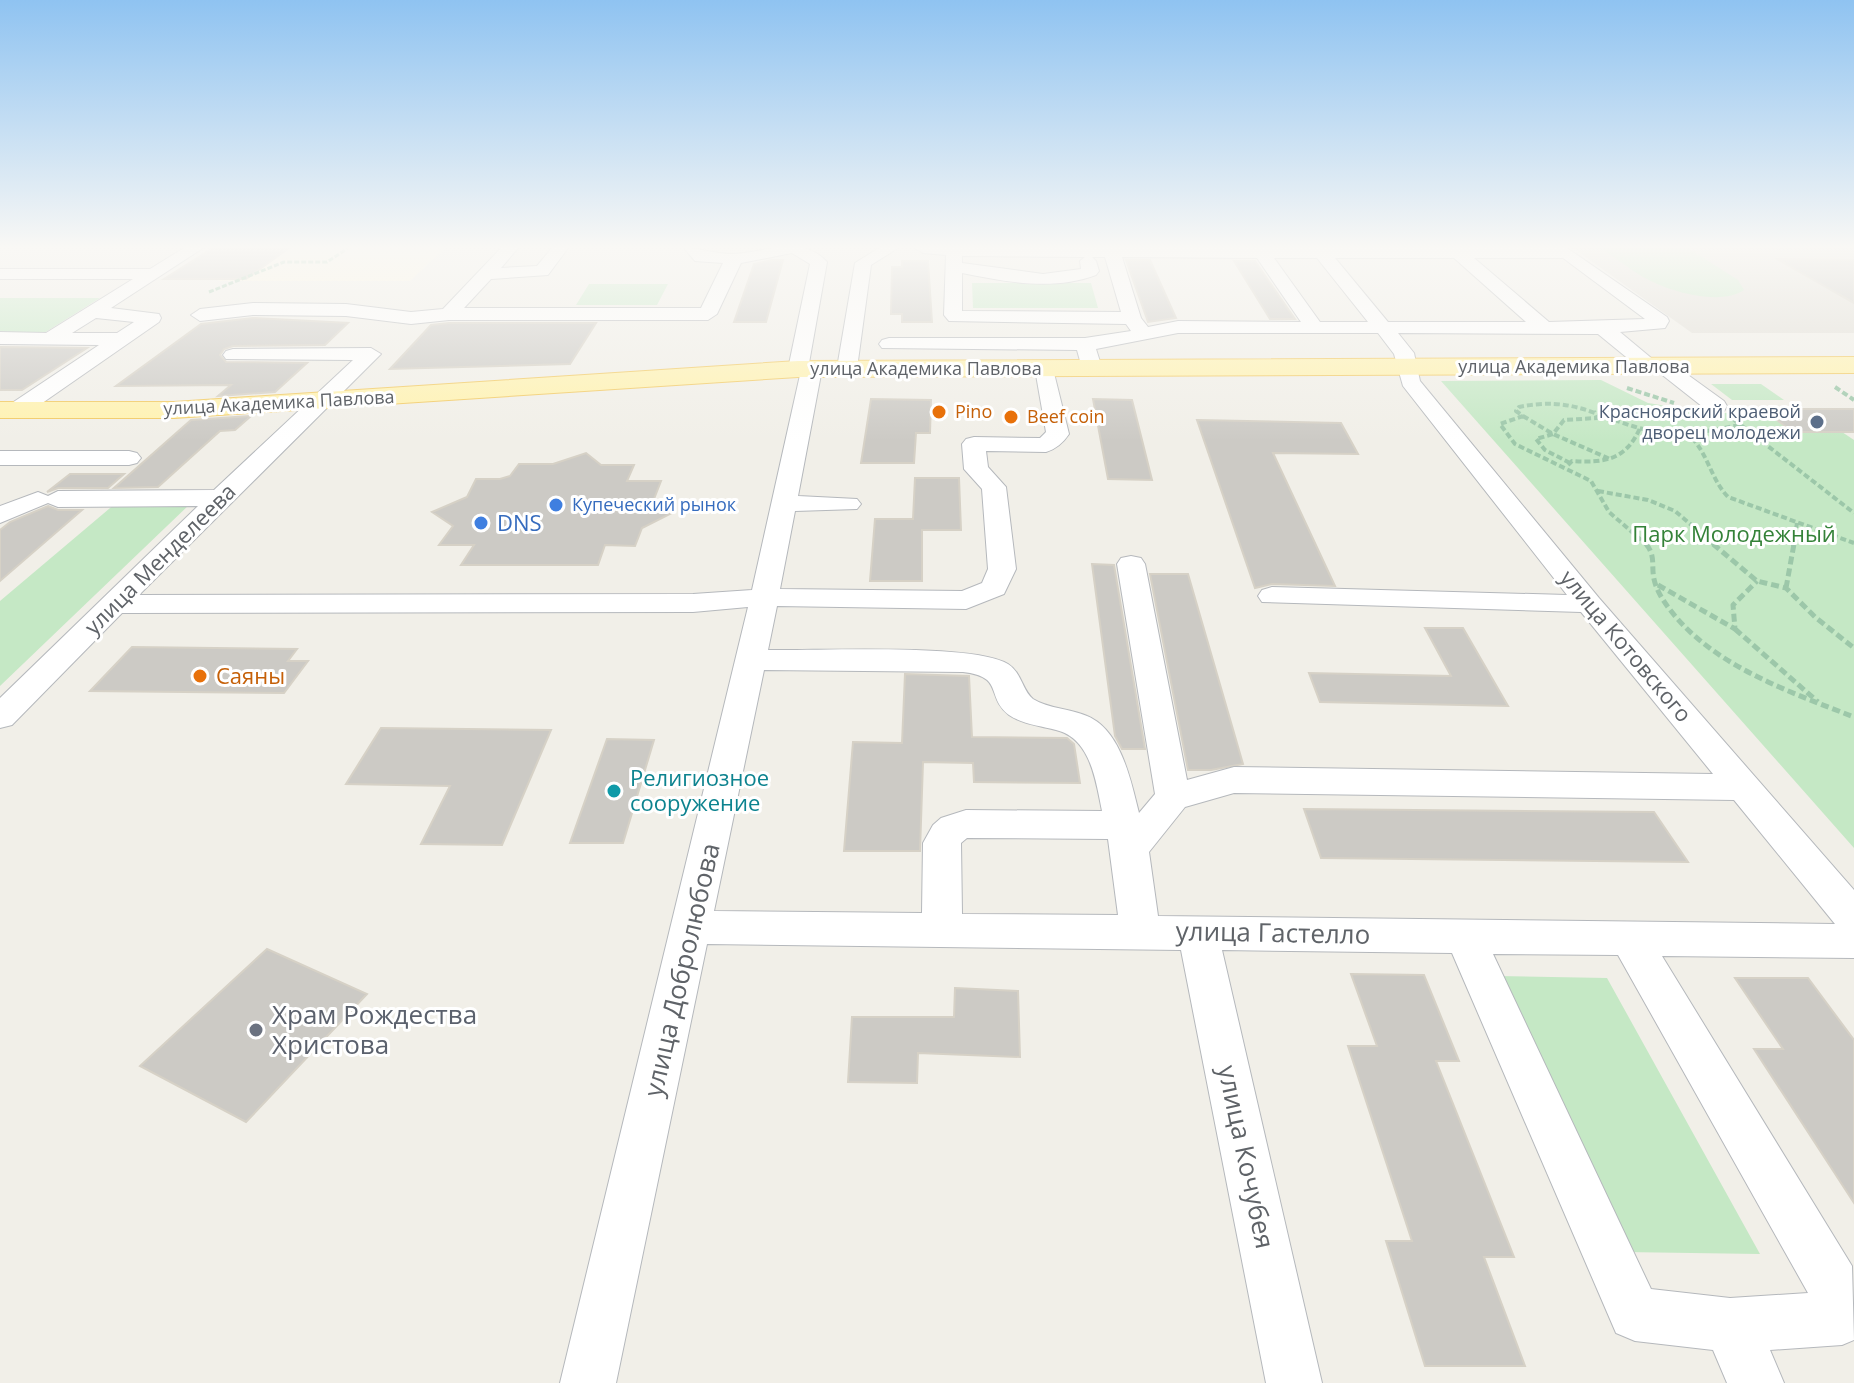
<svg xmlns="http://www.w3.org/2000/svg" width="1854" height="1383" font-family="'Open Sans',sans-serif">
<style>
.commercial{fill:#fef7e0}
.education{fill:#e1ded6}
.green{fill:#c5e8c5}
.building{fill:#cccac5;stroke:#d6d1c6;stroke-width:2}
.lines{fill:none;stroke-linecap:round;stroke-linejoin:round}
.minor-casing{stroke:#b5b8bc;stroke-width:2}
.major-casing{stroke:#f2c960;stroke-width:2}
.path-far2{stroke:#9cc7a9;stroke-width:3;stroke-dasharray:5 2;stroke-linecap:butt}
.path-far1{stroke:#9cc7a9;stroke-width:4;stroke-dasharray:6 3;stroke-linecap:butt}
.path{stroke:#9cc7a9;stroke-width:5;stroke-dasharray:8 4;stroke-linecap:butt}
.minor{fill:#fff;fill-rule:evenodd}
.major{fill:#fff2af;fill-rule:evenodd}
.food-dot{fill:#e8710a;stroke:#fff;stroke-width:3}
.service-dot{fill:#5c6f8a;stroke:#fff;stroke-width:3}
.shop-dot{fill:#3f7fe0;stroke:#fff;stroke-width:3}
.culture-dot{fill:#0f9aa8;stroke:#fff;stroke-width:3}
.worship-dot{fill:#6b7280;stroke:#fff;stroke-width:3}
.labels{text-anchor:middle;stroke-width:6;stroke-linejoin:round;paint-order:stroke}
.far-street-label{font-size:18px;fill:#5f6368;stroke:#fff}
.far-food-label{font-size:18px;fill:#c56008;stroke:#fff;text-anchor:start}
.far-service-label{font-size:18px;fill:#4e5e75;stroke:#fff;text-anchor:end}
.far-shop-label{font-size:18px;fill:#366cbe;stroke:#fff;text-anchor:start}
.shop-label{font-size:22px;fill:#366cbe;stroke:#fff;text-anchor:start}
.park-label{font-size:22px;fill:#348238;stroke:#fff}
.street-label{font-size:22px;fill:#5f6368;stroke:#fff}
.food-label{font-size:22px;fill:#c56008;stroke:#fff;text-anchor:start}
.culture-label{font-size:22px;fill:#0d838f;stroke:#fff;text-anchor:start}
.near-street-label{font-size:26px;fill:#5f6368;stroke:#fff}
.near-worship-label{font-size:26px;fill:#5b616d;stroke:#fff;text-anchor:start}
</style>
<rect width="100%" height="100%" fill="#f1efe8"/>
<!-- commercial -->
<path class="commercial" d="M266,248h179l-35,33h-192z"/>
<!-- education -->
<path class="education" d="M1573,248h281v85h-162z"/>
<!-- green -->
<path class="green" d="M1601,248h87l50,32 6,10c-23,16 -73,2 -97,-11 -16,-8 -31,-21 -46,-31z
M972,283h119l7,25h-125z
M589,284h79l-11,21h-81z
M0,298h100l-56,35h-44z
M1601,380l47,23 63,10h56l26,19h49l12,8v408l-413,-467z
M1711,384h50l23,16h-52z
M116,503l74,1 -190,182v-85z
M1496,976l111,2 153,276 -137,-2z"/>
<!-- building -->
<path class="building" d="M213,248h76l-43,31h-82z
M1777,259l77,1v43z
M772,260h11l-17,62h-32l20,-58z
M1126,260h24l26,58 -28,4z
M902,261h26l4,61h-30v-8h-11l1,-47h10z
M1234,261h21l40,58h-25z
M253,318l95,5 -23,22 -92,1 -9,3 -4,6 6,7 81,1 -32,29 -57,4 13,-11 -115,1 85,-62z
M449,323h147l-26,41 -180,5 41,-44z
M0,347l87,1 -65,42h-22z
M871,399l60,1 -1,33h-14l-2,30h-53z
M1093,399l39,1 20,80 -44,-1z
M1762,409h92v23h-61z
M251,416l-16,14 -15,1 -62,56 -44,1 77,-68z
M1197,420l144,3 17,31 -85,-1 62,133 -63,-2 -17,4z
M586,453l15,12h33l-7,16h34l-7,18 20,13 -32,16 -7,18 -30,-1 -7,20h-137l13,-20h-35l14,-19 -21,-14 35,-15 9,-18h24l10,-3 9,-12h34z
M70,474h54l-16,14h-50l-11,4z
M915,478h44l2,52h-39v51h-52l5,-62h38z
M48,506l10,4h24l-82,71v-51l10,-8z
M1092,564l22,1 31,184h-23l-7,-13z
M1150,574h38l55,190 -32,6h-23z
M1425,628h38l45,78 -188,-4 -11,-29 142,3z
M132,647l165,2 -9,12h20l-24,32 -194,-2z
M905,674l64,2 3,61 95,1 7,6 6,39 -106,-1 -1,-19 -50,-1 -3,89h-76l9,-109 49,1z
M381,728l170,2 -49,115 -81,-1 29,-58 -104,-2z
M607,739l47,1 -31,103h-53z
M1304,809l350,3 34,50 -367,-4z
M267,949l100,45 -121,128 -106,-56z
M1351,974l73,1 35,86h-23l78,196h-30l41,109h-100l-39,-125h26l-64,-195h29z
M1735,978h73l46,62v163l-100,-154h29z
M955,988l63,3 2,66 -102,-4 -1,30 -69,-1 4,-65h102z"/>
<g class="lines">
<defs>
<path id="minor" d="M184,248h19l-92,60 48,6 2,4 -2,4 -134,93h-16l-3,-5 3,-5 90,-60 -99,-1v-12l46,1 87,-54h-133v-10h150zM96,318l38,4 -17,11h-45z
M501,248h17l-17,20 36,-2 15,-18h16l-20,27 -57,4 -27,29h237l22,-45 -28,-2 -11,-13c17,0 30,6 48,6 32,-1 70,-20 95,8l-18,101 10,2 3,4 -24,127 59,3 4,5 -4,5 -62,2 -15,78 182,2 20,-8 6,-14 -6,-80 -18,-20 -2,-25 4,-5 8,-2 66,1 6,-6 -11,-63 3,-4h14l17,69c-6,9 -13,15 -23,18l-60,-1 2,16 18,20 10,82 -12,25 -38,15 -189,-3 -9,44c49,1 206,-7 240,14 14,9 14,26 25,35 16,10 36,9 54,17 34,14 44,65 52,97l16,-19 -38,-230 4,-6 10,-2 10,2 4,6 42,216 47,-13 479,7 -132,-162 -319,-10 -4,-6 4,-6 10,-3 295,8 -164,-209 -9,-32 -16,-21h-200l-82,16 6,19 -10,6 -10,-6 -5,-18 -195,-2 -3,-4 3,-4 7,-2h196l46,-7 -5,-7 -177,-3 -5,-6 2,-60 -23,-2 -8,-5h652l100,69 2,4 -4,7 -45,4 36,30h14l54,39 3,5 -3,5h-16l-52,-41h-14l-44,-36 -200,-1 16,20 6,28 179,217 255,292v68l-192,-2 190,310 2,74 -12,5 -72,5 14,33h-57l-14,-33 -78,-9 -19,-8 -164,-380 -230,-3 100,433h-56l-85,-433 -474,-6 -91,439h-56l188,-776 -55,5 -571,1 -110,112 -12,3v-30l198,-192 -140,1 -10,-4 -48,20v-17l38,-14 10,4 10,-5 156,-1 139,-130 -127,-1 -3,-4 3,-4 7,-2 138,-1 10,6 -242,241 554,-1 59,-4 48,-215 -9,-2 -3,-4 22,-105 -18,-11 -51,10 -24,51 -9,6h-259l-38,4 -65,-8 -93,-1 -53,6 -9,-6 9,-6 53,-6 93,1 65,8 32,-3zM962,256l123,1 -5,4 1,8 -38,5 -81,-11zM1092,257h13l16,55 -159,-1v-38c44,9 92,18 134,2l3,-4 -3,-10zM1122,257l135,1 44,64 -123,-1 -30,6 -7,-9zM1274,258h43l51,64h-48zM1335,258h119l72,64h-138zM1474,258h89l82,61 -96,3zM764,670l199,2c42,5 22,24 46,43 13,9 32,11 47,15 35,8 40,52 46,81l-136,-1 -25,8 -8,7 -10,18 -1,70 -208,-2zM1234,793l500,7 101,124 -677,-8 -9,-64 36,-45zM967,838l141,1 10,76 -156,-1 -1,-71zM1493,954l125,1 190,338 -78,5 -79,-9z
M879,248h19l-27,17 -14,103 -3,4h-14l-3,-4 18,-105z
M0,451h129l8,2 4,5 -4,5 -8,2h-129z"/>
<path id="major" d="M1854,357v16l-1056,4 -624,41h-174v-16h174l624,-41z"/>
</defs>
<!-- minor casing -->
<use href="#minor" class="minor-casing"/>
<!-- major casing -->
<use href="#major" class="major-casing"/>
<!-- path-far2 -->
<path class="path-far2" d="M209,292l75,-30h43l21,-14"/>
<!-- path-far1 -->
<path class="path-far1" d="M1835,387l19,13
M1627,388l47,15
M1523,416l30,18 57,25
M1733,419l121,94
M1689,434l52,-9
M1570,463l-25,-13 -9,-11 17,-5 11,-14 33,-2 -3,-7
M1568,465l4,-4c33,2 54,-1 68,-33
M1598,491l50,9 27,11 41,35
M1648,546l-39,-34 -18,-31 -76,-37 -15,-20 23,-8 -7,-5 3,-4c55,-11 74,9 124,22 15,3 30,3 45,5 20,18 22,44 40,63l126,46
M1793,546l4,-23"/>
<!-- path -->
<path class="path" d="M1646,544c10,12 5,21 8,35 2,10 8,20 14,28 42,58 122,85 186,110
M1713,544l44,37 29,7 29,29 39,31
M1658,585l77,44 -2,-24 24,-24
M1786,588l8,-44
M1735,629l83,73"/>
<!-- minor -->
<use href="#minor" class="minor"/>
<!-- major -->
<use href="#major" class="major"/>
</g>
<!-- sky -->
<linearGradient id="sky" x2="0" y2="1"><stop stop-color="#8fc3f1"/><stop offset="0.56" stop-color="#f9f8f5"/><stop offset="1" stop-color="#f9f8f5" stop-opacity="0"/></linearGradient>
<rect width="1854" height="441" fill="url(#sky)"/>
<!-- markers -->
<g class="food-dot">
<circle cx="939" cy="412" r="8"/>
<circle cx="1011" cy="417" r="8"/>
<circle cx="200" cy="676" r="8"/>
</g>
<circle class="service-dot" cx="1817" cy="422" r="8"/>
<g class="shop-dot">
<circle cx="556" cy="505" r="8"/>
<circle cx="481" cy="523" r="8"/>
</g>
<circle class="culture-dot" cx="614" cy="791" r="8"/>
<circle class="worship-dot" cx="256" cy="1030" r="8"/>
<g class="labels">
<!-- far-street labels -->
<g class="far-street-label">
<text x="1574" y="373">улица Академика Павлова</text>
<text x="926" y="375">улица Академика Павлова</text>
<text transform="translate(279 403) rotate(-3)" y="6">улица Академика Павлова</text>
</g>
<!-- far-food labels -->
<g class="far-food-label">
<text x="955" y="418">Pino</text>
<text x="1027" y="423">Beef coin</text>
</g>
<!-- far-service labels -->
<g class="far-service-label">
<text x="1801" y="418">Красноярский краевой<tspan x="1801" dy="21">дворец молодежи</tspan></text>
</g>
<!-- far-shop labels -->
<g class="far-shop-label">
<text x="572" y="511">Купеческий рынок</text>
</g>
<!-- shop labels -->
<g class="shop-label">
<text x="497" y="531">DNS</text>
</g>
<!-- park labels -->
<g class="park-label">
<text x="1734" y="542">Парк Молодежный</text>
</g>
<!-- street labels -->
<g class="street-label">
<text transform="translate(160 559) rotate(-45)" y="8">улица Менделеева</text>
<text transform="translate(1626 646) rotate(50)" y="8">улица Котовского</text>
</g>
<!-- food labels -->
<g class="food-label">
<text x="216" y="684">Саяны</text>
</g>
<!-- culture labels -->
<g class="culture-label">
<text x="630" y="786">Религиозное<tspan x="630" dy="25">сооружение</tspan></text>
</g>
<!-- near-street labels -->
<g class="near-street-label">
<text transform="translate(1273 933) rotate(1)" y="9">улица Гастелло</text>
<text transform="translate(682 970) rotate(-77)" y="9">улица Добролюбова</text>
<text transform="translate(1246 1157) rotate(78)" y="9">улица Кочубея</text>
</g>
<!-- near-worship labels -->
<g class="near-worship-label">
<text x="272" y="1024">Храм Рождества<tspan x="272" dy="30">Христова</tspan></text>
</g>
</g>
</svg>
